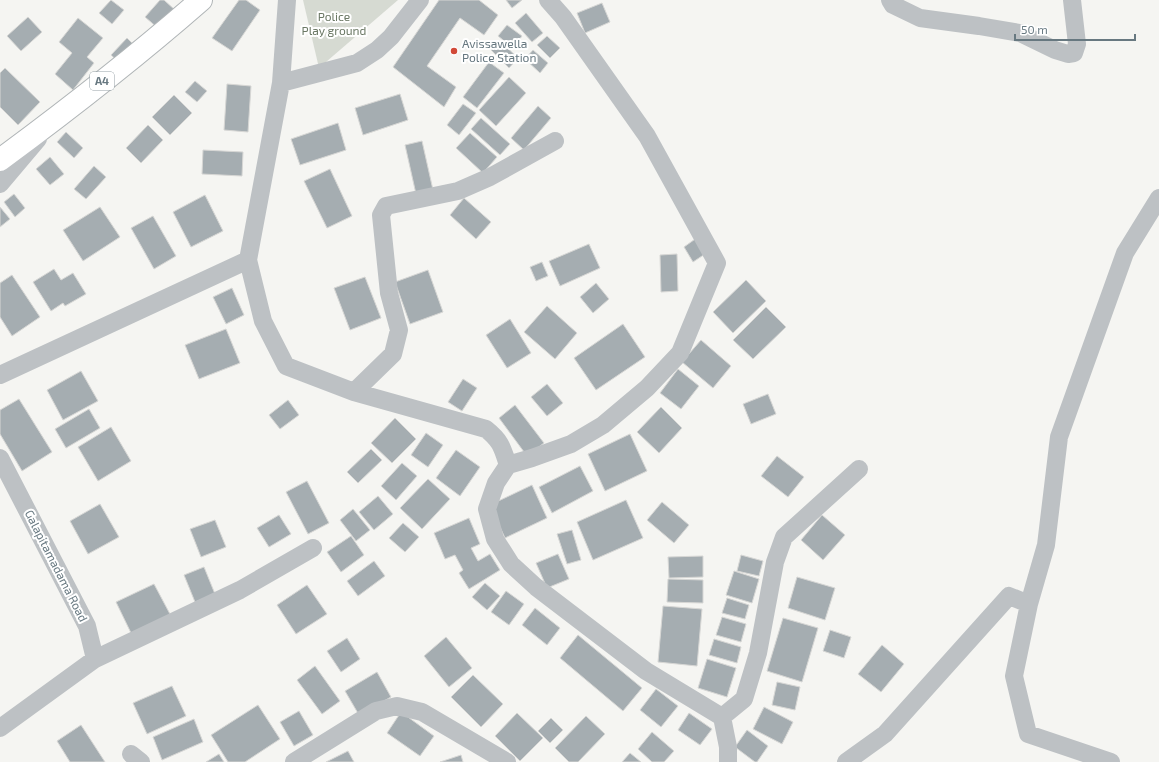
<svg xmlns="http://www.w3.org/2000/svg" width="1159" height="762" font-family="'Exo 2',sans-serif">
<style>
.green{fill:#d6dad2}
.building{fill:#a5adb1;stroke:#d7d7d5}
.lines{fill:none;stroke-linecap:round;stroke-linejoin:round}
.highway-casing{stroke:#b0b5b7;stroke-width:24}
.street{stroke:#bdc1c4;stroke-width:18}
.highway{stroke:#fff;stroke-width:22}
.poi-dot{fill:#d14937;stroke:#fff;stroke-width:1.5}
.labels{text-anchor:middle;stroke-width:4;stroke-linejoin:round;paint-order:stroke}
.shield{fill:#fff;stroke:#95a0a6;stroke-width:1}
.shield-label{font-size:11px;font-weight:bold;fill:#677880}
.park-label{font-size:12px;fill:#6b7865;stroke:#fff}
.poi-label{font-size:12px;fill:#677880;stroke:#fff;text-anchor:start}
.street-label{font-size:12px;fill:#677880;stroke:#fff}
</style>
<rect width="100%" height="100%" fill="#f5f5f2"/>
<!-- green -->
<path class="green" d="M303,0h95l-79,68z"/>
<!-- building -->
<path class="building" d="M111,0l13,10 -12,14 -13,-11z
M160,0h4l11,10 -16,19 -14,-12z
M239,0h7l14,10 -28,41 -20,-13z
M439,0h40l19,15 -14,20 -24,-17 -33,48 29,21 -12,20 -51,-40z
M506,0h16l-10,8z
M602,3l8,19 -25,11 -8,-20z
M526,13l17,20 -11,9 -17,-19z
M28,17l14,15 -21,19 -14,-15z
M78,18l25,20 -16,19 7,6 -21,27 -18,-16 17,-21 -13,-11z
M507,25l15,11 -9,12 -15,-12z
M547,36l13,12 -10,10 -13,-13z
M127,38l9,9 -15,17 -10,-9z
M499,40l19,18 -9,10 -18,-18z
M533,50l15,13 -8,10 -15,-14z
M489,62l15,11 -27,35 -14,-11z
M5,68l35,34 -22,23 -18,-18v-34z
M509,77l17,16 -30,33 -17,-16z
M195,81l12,10 -10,11 -12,-10z
M227,84l24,2 -3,46 -24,-2z
M400,94l8,26 -45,15 -8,-27z
M174,95l18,18 -22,22 -18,-18z
M463,104l13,9 -17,22 -12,-10z
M538,106l13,12 -27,32 -13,-12z
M481,118l29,26 -10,11 -29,-26z
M338,123l8,27 -46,15 -9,-26z
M148,125l15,15 -22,23 -15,-15z
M66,132l17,16 -9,10 -17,-16z
M470,133l27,24 -14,16 -27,-25z
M422,141l11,49 -17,4 -11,-49z
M203,150l40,2 -1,24 -40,-2z
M50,157l14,17 -14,11 -14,-16z
M94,166l12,11 -20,22 -12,-10z
M330,169l22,47 -25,12 -23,-47z
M14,194l11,14 -10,9 -11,-15z
M205,195l18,36 -32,16 -18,-35z
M464,198l27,24 -15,17 -26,-24z
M0,207l10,12 -10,8z
M100,207l20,30 -37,24 -20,-31z
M153,216l23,40 -22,13 -23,-41z
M698,237l10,15 -15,10 -9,-15z
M589,244l11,24 -40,18 -11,-25z
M677,254l1,37 -17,1 -1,-37z
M542,262l6,14 -12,5 -6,-14z
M54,269l7,11 12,-7 13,21 -21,12 -2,-3 -12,8 -18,-29z
M428,270l15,42 -33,12 -15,-42z
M12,275l28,42 -28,19 -12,-19v-34z
M365,277l16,41 -31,12 -16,-42z
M746,280l20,21 -33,32 -20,-21z
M596,283l13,16 -16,14 -13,-16z
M232,288l12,27 -18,9 -13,-27z
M547,306l30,27 -22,26 -31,-27z
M766,307l20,20 -33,32 -20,-19z
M510,319l21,34 -24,15 -21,-33z
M623,324l22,33 -49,33 -22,-32z
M226,329l14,34 -41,16 -14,-34z
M701,340l30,26 -18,22 -31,-26z
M678,369l21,17 -18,23 -21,-16z
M81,371l17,30 -35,19 -16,-30z
M463,379l14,9 -15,23 -14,-9z
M547,384l16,19 -16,13 -16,-19z
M768,394l8,20 -25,10 -8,-20z
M19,399l33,53 -30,19 -22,-37v-24z
M288,400l11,15 -19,14 -11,-14z
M515,405l29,38 -17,13 -28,-38z
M661,407l21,21 -23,25 -22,-21z
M89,409l11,19 -34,20 -11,-19z
M395,418l21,21 -24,24 -21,-20z
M111,427l20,34 -33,20 -20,-34z
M426,433l17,12 -15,22 -17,-12z
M630,434l17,37 -42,20 -17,-37z
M371,449l11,11 -24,23 -11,-11z
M456,450l24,17 -20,29 -24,-18z
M777,456l27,21 -16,20 -27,-21z
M402,463l15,13 -21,24 -15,-14z
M580,466l13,25 -41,22 -13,-26z
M428,479l22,20 -28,30 -22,-21z
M307,481l22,42 -21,11 -22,-42z
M532,485l15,33 -42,20 -15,-33z
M378,496l15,18 -19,16 -15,-18z
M626,500l17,38 -50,22 -16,-38z
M662,502l27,23 -15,18 -27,-23z
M100,504l19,33 -31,17 -18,-33z
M353,509l17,21 -14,11 -16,-21z
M279,515l12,19 -22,13 -12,-19z
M822,515l23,20 -22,25 -22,-20z
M469,518l11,26 -9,4 7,13 12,-7 10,16 -31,19 -10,-16 4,-3 -8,-15 -10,4 -11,-26z
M215,520l11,27 -25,10 -11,-28z
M403,523l16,14 -14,15 -16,-14z
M572,530l9,30 -14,4 -10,-30z
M351,536l13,19 -23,17 -14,-20z
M558,554l11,25 -22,9 -11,-25z
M741,555l22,6 -4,15 -22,-5z
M703,556v21l-34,1 -1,-21z
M374,561l11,15 -27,20 -11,-15z
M204,567l11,27 -20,8 -11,-27z
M734,571l25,8 -7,24 -26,-8z
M797,577l38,11 -10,32 -37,-12z
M668,579l35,1v23l-36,-1z
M485,583l15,13 -13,14 -15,-13z
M154,584l17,32 -39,19 -16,-33z
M307,585l20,29 -31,20 -19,-29z
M506,591l18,13 -15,21 -18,-13z
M727,598l22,7 -4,14 -23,-6z
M663,606l39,3 -5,57 -39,-4z
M535,608l25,20 -13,17 -25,-20z
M722,617l24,7 -5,18 -25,-7z
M783,618l35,10 -16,54 -35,-11z
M830,630l21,7 -7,21 -21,-7z
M578,635l64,53 -19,23 -63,-53z
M446,637l26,31 -23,19 -25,-31z
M347,638l13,21 -19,13 -14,-21z
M714,639l27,8 -4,16 -28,-8z
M882,645l22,19 -23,28 -23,-18z
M707,659l29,9 -9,29 -29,-9z
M315,666l25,35 -18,13 -25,-34z
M377,672l14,25 -32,18 -14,-24z
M473,675l30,29 -22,23 -30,-30z
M777,682l23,5 -5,23 -23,-5z
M172,686l14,30 -39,18 -14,-31z
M656,689l22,17 -17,21 -21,-17z
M258,705l22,34 -35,23h-17l-17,-27z
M764,707l29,15 -11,22 -29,-15z
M299,711l14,24 -19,11 -14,-24z
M401,712l33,24 -14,20 -33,-23z
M517,713l26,25 -23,23 -25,-25z
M689,713l23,16 -12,16 -22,-15z
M586,716l19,18 -27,28h-9l-14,-14z
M551,718l12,12 -13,13 -12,-12z
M194,719l9,23 -41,18 -9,-23z
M81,725l24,37h-35l-13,-21z
M747,730l21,16 -11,16h-2l-20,-15z
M652,732l22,19 -10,11h-12l-14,-13z
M348,751l6,11h-28z
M630,753l11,9h-19z
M219,754l5,8h-18z
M461,755l2,7h-23z"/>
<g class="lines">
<defs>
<path id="highway" d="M0,160c69,-51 137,-104 201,-160"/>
</defs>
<!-- highway casing -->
<use href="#highway" class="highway-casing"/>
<!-- street -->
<path class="street" d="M287,0l-6,83 -33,177 15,61 23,45 68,26 132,37c15,12 16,18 22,36l24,-7 39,-14 32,-19 44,-37 33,-35 37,-90 -70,-127 -84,-119 -15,-17
M890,0l3,5 27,13 59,8 41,7 35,17 13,4 6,-1 3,-9 -5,-44
M281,83l76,-20 20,-13 14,-13 29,-37
M0,184l38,-45
M0,375l248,-115
M354,392l39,-38 6,-24 -10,-37 -8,-78 5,-9 72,-15 32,-14 65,-36
M0,458l87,168 8,33 -95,69
M508,465l-12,18 -9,26 8,30 16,25 25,23 110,84 76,46 6,30v15
M95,659l145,-69 73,-42
M722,717l22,-18 14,-46 17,-91 9,-25 75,-68
M131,754l10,8
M294,762l82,-51 21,-5 25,6 85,50
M846,762l39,-28 124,-138 20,8
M1111,762l-83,-28 -14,-58 15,-72 17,-59 13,-108 66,-184 34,-55"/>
<!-- highway -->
<use href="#highway" class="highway"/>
</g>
<!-- markers -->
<circle class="poi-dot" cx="454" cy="51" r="4"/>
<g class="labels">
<!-- shield labels -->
<rect class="shield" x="90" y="72" width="24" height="18" rx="3"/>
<g class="shield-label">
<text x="102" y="85">A4</text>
</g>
<!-- park labels -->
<g class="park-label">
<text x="334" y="21">Police<tspan x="334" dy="14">Play ground</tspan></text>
</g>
<!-- poi labels -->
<g class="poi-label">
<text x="462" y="48">Avissawella<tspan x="462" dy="14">Police Station</tspan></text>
</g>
<!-- street labels -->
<g class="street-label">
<text transform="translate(56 566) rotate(63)" y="4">Galapitamadama Road</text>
</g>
</g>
<!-- scale -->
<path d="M1015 34v6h120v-6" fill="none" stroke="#677880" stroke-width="2"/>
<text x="1021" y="34" font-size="12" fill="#677880" stroke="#ffffff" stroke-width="3" paint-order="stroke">50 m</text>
</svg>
